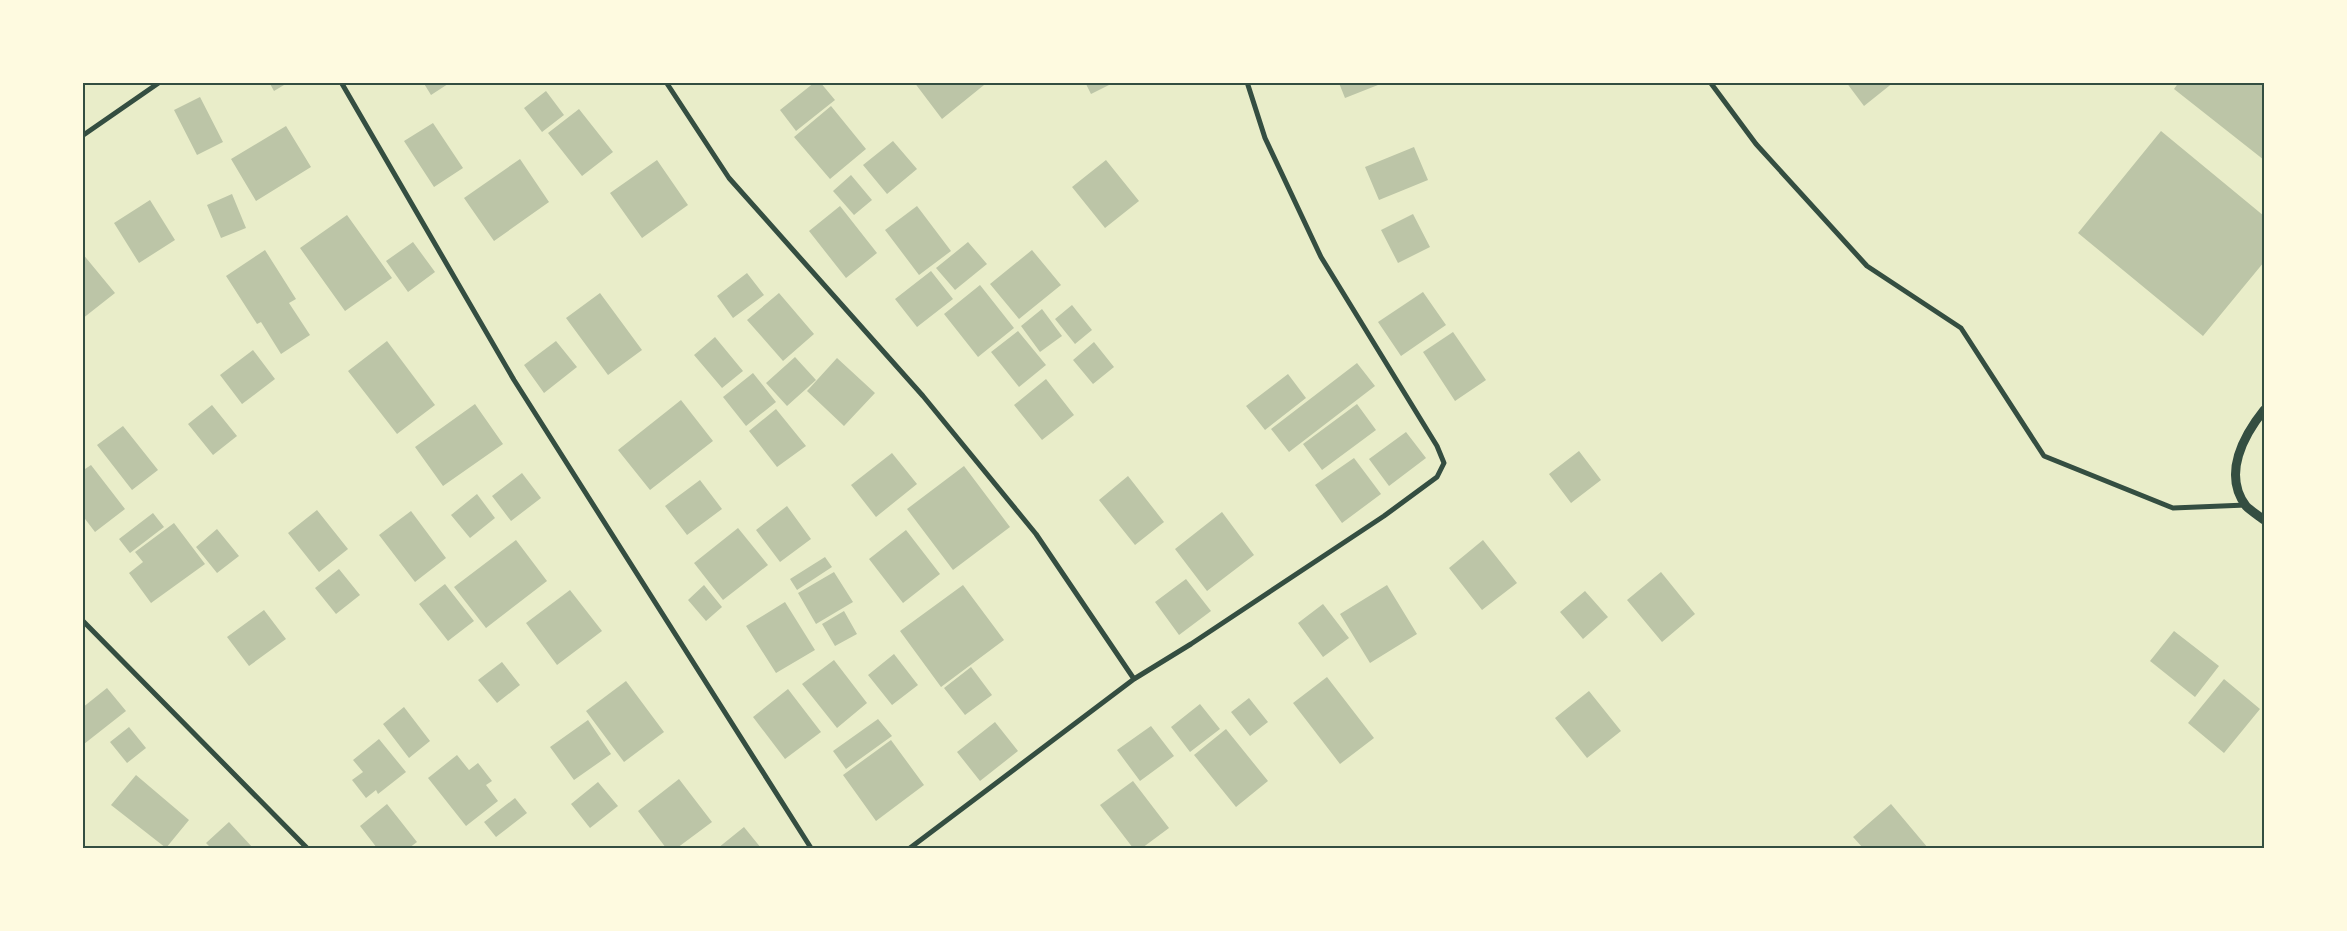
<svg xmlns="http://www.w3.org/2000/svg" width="2347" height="931" font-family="'IBM Plex Serif',serif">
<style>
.building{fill:#bcc5a7}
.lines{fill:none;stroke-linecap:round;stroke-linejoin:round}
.minor{stroke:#344e41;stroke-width:5}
.tertiary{stroke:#344e41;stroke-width:9}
.neatline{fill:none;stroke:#344e41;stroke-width:2}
</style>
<rect width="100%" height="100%" fill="#e9edc9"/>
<!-- building -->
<path class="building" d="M269,82h20l-15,9z
M423,82h28l-20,13z
M815,82h5l15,18 -39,31 -16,-21z
M914,82h68l2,3 -42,34z
M1085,82h30l-24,12z
M1846,82h48l-30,24z
M2179,82h85v78l-90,-71z
M1339,83h44l-38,15z
M546,91l18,24 -22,17 -18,-24z
M200,97l23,45 -26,13 -23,-45z
M831,106l35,43 -36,30 -36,-42z
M579,109l34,43 -31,24 -34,-43z
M433,123l30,45 -29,19 -30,-46z
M286,126l25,41 -55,34 -25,-42z
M2161,131l103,85v46l-61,74 -125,-103z
M893,141l24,28 -30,25 -24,-29z
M1414,147l14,33 -49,20 -14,-33z
M520,159l29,43 -55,39 -30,-43z
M657,160l31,45 -46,33 -32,-45z
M1106,160l33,41 -34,27 -33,-41z
M851,175l21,25 -18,15 -21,-24z
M232,194l14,34 -25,10 -14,-33z
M150,200l25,40 -36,23 -25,-40z
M840,206l37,47 -31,25 -37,-47z
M917,206l34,45 -32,24 -34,-45z
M1413,214l17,33 -32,16 -17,-33z
M347,215l45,63 -47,33 -45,-63z
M413,242l22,30 -27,20 -22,-31z
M968,242l19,22 -32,26 -19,-22z
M265,250l31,49 -7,4 21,32 -29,19 -20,-32 -4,2 -31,-48z
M1032,250l29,35 -42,34 -29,-35z
M82,253l33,40 -33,26z
M931,271l22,28 -36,28 -22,-28z
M747,273l17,22 -31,23 -16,-22z
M980,285l34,43 -36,29 -34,-43z
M1423,292l23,33 -45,31 -23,-34z
M600,293l42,57 -34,25 -42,-57z
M779,293l35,41 -31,27 -36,-41z
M1072,305l20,25 -17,14 -20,-25z
M1042,309l20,27 -22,16 -19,-26z
M1018,331l28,34 -27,22 -28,-35z
M1453,332l33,48 -31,21 -32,-49z
M715,337l28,34 -21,17 -28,-33z
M387,341l48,64 -38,29 -49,-63z
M556,341l21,26 -33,26 -20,-28z
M1094,342l20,25 -21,17 -20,-24z
M253,350l22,29 -33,25 -22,-29z
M795,357l21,23 -29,26 -21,-23z
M837,358l38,35 -31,33 -37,-35z
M1357,363l18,23 -86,66 -18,-23z
M753,373l23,29 -30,24 -23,-29z
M1288,374l18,24 -41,32 -19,-24z
M1046,379l28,36 -32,25 -28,-35z
M681,400l32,41 -63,49 -32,-40z
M475,404l28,40 -60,42 -28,-39z
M1357,404l19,26 -54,40 -19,-26z
M212,405l25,31 -24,19 -25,-31z
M776,409l30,37 -29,21 -28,-36z
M123,426l35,44 -26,20 -35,-45z
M1406,432l20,26 -37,28 -20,-27z
M1579,451l22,29 -30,23 -22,-29z
M892,453l25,31 -41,33 -25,-32z
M1354,458l27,36 -39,29 -27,-38z
M91,465l34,44 -30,23 -13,-17v-44z
M964,466l46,61 -57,43 -46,-61z
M522,473l19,25 -30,23 -19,-25z
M1128,476l36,46 -29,23 -36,-45z
M700,480l22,29 -35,26 -22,-29z
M477,494l18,24 -25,20 -19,-23z
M787,506l24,33 -31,23 -24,-32z
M317,510l31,39 -29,23 -31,-39z
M411,511l35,47 -31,24 -36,-47z
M1222,512l32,43 -47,36 -32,-42z
M153,513l11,14 -34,26 -11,-14z
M174,523l31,41 -54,39 -22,-30 14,-11 -8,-10z
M738,528l30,37 -45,35 -29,-37z
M217,529l22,27 -22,17 -21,-26z
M906,530l34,44 -37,29 -34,-44z
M516,540l31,41 -61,47 -32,-41z
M1483,540l34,43 -35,27 -33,-42z
M825,557l7,10 -35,23 -7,-11z
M339,569l21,26 -24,19 -21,-26z
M834,572l19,30 -37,22 -18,-31z
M1661,572l34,42 -33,28 -35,-42z
M1186,579l25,32 -32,24 -24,-33z
M445,584l29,37 -26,20 -29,-37z
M704,585l18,22 -16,14 -18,-21z
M963,585l41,55 -63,47 -41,-56z
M1387,585l30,49 -47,29 -30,-49z
M570,590l32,41 -45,34 -31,-42z
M1585,591l23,26 -25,22 -23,-27z
M785,602l30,48 -39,23 -30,-47z
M1323,604l26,34 -26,19 -25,-34z
M264,610l22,29 -37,27 -22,-29z
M844,611l13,23 -22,12 -13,-22z
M2174,631l45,35 -24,31 -45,-36z
M894,654l24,31 -26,20 -24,-30z
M834,660l33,43 -30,25 -35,-44z
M502,662l18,23 -23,18 -19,-23z
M971,667l21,28 -27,20 -21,-27z
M1327,677l47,61 -34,26 -47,-61z
M2224,679l36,30 -36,44 -36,-30z
M626,681l38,51 -40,30 -38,-51z
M107,688l19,23 -42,33 -2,-36z
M788,689l33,43 -36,27 -32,-42z
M1589,691l32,40 -34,27 -32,-40z
M1249,698l19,24 -18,14 -19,-24z
M1200,704l20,25 -30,23 -19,-25z
M404,707l26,34 -21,17 -26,-34z
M878,719l14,17 -46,33 -13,-18z
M588,720l23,34 -37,26 -24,-33z
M995,722l23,29 -38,30 -23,-29z
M1151,726l23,30 -34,25 -23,-31z
M129,727l17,21 -19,15 -17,-21z
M1226,729l42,52 -32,26 -42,-52z
M379,739l27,33 -28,22 -2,-4 -10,8 -14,-18 11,-8 -10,-12z
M891,740l33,45 -48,36 -33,-46z
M457,755l12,15 9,-7 14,18 -6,4 12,16 -32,25 -38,-48z
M136,775l53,45 -23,28 -55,-43z
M679,779l33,43 -35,26h-11l-28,-37z
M1133,781l36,47 -27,20h-9l-33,-43z
M598,782l20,24 -28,22 -19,-24z
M515,798l12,15 -31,24 -12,-15z
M387,804l30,38 -8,6h-32l-17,-22z
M1891,804l37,44h-65l-10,-11z
M229,822l24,26h-42l-5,-5z
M744,827l17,21h-43z"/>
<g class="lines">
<!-- minor -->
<path class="minor" d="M341,82l173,298 297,468
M666,82l63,96 194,218 113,138 98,145
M1710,82l46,62 111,122 94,62 83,128 129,52 73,-3
M82,136l78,-54
M82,620l225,228
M910,848l224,-169 57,-35 193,-128 53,-39 7,-14 -7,-17 -116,-189 -56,-119 -18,-56"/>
<!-- tertiary -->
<path class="tertiary" d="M2264,410c-20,25 -42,64 -18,96 5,5 13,10 18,14"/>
</g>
<!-- border -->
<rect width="2347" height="931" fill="none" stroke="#fefae0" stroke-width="168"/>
<rect x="84" y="84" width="2179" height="763" class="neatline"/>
</svg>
